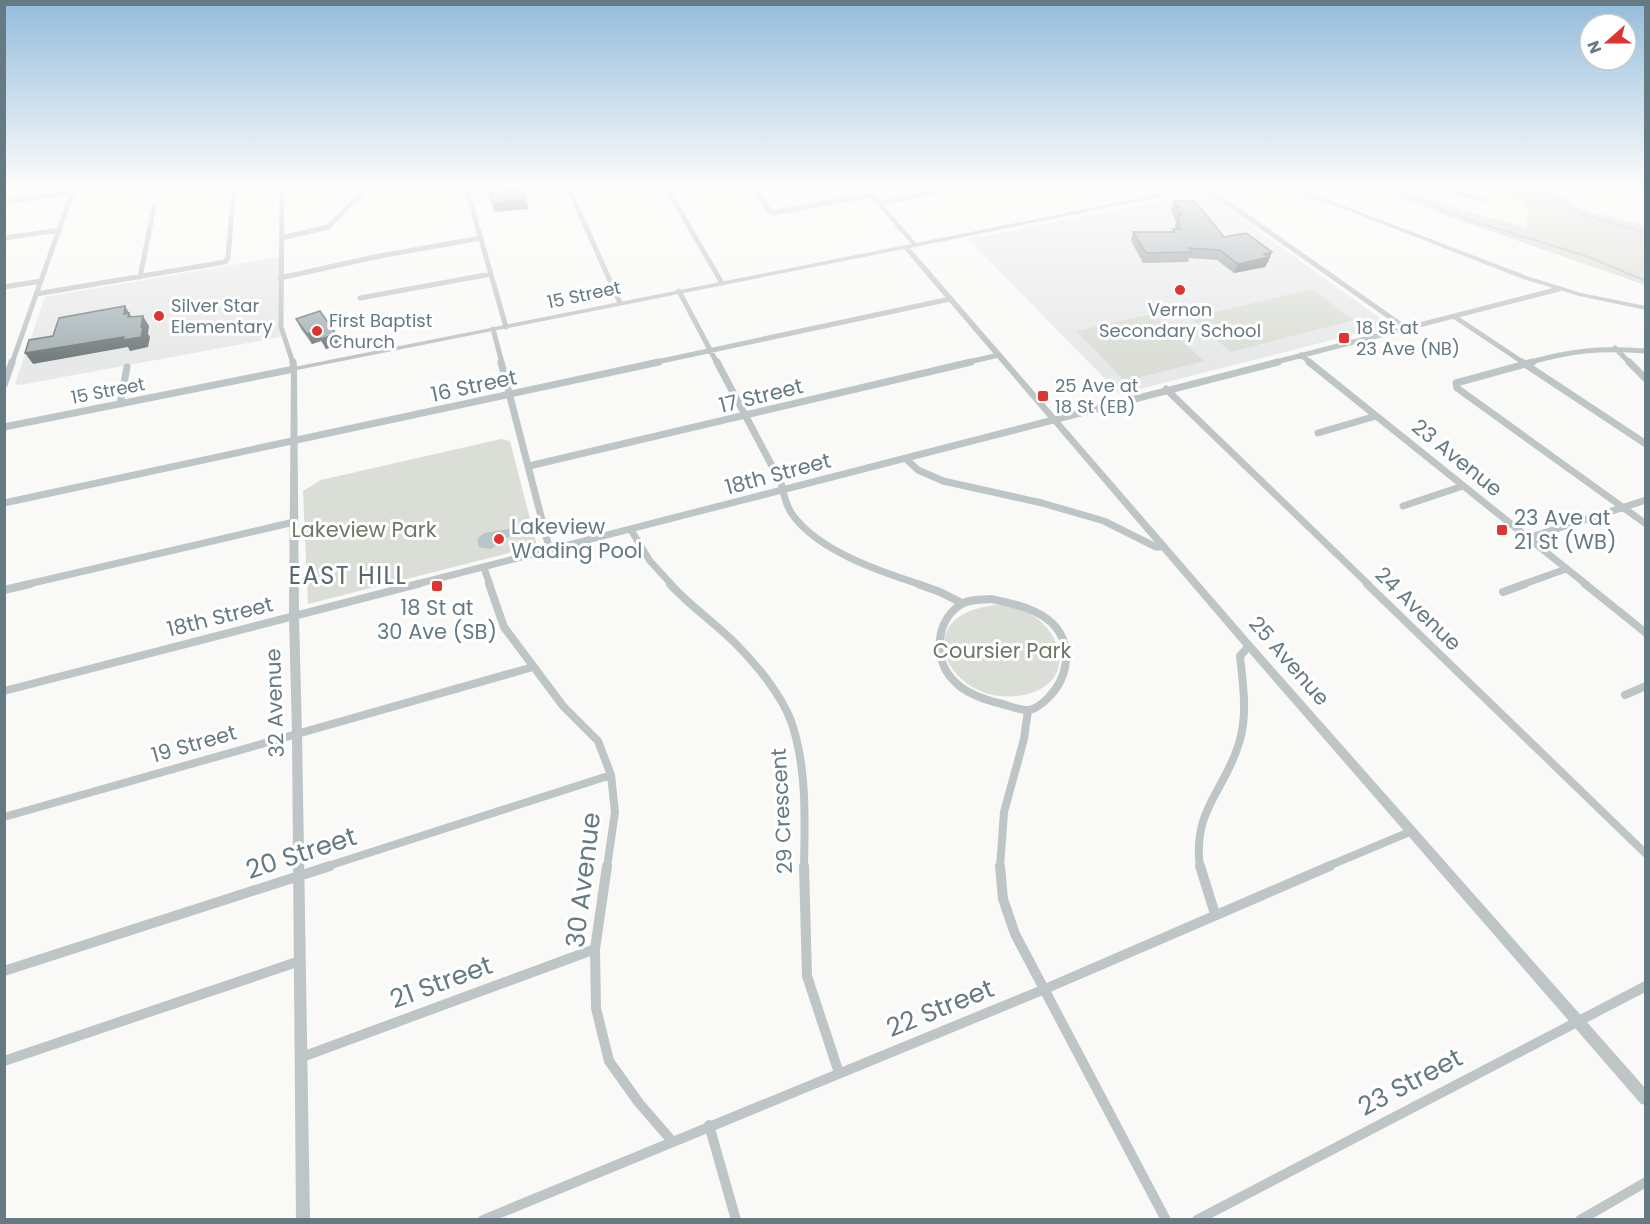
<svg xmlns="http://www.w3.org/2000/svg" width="1650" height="1224" font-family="Poppins,sans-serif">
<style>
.built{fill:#e7e9e8}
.green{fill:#dbded6}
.water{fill:#b7c7c8}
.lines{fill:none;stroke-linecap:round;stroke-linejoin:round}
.stream{stroke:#b7c7c8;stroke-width:2}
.minor-far3{stroke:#bec5c7;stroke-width:5}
.minor-far2{stroke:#bec5c7;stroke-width:7}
.minor-far1{stroke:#bec5c7;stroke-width:8}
.minor{stroke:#bec5c7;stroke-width:10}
.tertiary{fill:#bec5c7;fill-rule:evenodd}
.wall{fill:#909a9d}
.shaded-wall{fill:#757d7f}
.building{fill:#a7b3b6;stroke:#757d7f;stroke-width:1.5}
.poi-dot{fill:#e03430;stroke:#fff;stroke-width:2}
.labels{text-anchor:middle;stroke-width:6;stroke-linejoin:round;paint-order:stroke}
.far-street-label{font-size:18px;fill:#657a82;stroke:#fff}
.far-poi-label{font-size:18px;fill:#657a82;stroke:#fff;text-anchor:start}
.street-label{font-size:21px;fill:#657a82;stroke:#fff}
.poi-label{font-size:21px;fill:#657a82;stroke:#fff;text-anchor:start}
.park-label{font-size:21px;fill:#6c7a64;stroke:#fff}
.quarter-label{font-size:24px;letter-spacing:1.5px;fill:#57686d;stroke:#fff}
.near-street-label{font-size:26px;fill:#657a82;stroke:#fff}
</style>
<rect width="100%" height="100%" fill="#f9f9f7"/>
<!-- built -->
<path class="built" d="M1205,193l185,132 -270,69 -152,-155z
M279,257l2,80 -261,48 -5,-1 30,-87z"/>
<!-- green -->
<path class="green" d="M1373,187h30l35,16 89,25 -1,-13 5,-3 -19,-18 -16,-7h58l20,18 17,7 54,13v60l-204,-71z
M1311,289l43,31 -123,32 -40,-34z
M1147,315l8,1 49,45 -79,20 -49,-50z
M501,439l9,2 27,105 -229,58 -5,-113 18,-11z
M995,605c12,1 24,3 35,9 31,17 45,63 4,78 -76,27 -138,-75 -39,-87z"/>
<!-- water -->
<path class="water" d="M514,528h7l2,3 -17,7 -15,11 -12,-2 -2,-8 7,-6z"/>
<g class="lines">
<!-- stream -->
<path class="stream" d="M1383,187l86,33 117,36 60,25
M1535,187l47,27 64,19"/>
<!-- minor-far3 -->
<path class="minor-far3" d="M282,187l-1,140 12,36
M466,187l40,140
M568,187l52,116
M666,187l56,96
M753,187l18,26 101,-18
M1205,187l202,142
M1435,187l48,13
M1643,187l3,2
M4,202l68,-10
M879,203l84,-16
M4,238l56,-8
M281,238l47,-11 40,-40
M140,277l14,-70
M280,278l95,-21 106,-19
M4,287l37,-6
M679,291l38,72
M36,294l189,-32 3,-4 6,-71
M360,298l131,-24
M1455,317l69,46
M493,329l9,34
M1615,348l15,15
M1301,355l10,8
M12,363l62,-176
M652,363l298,-64
M964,363l35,-8
M1272,363l287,-74
M1527,363c47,-13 70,-15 119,-12"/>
<!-- minor-far2 -->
<path class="minor-far2" d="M501,362l49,189
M717,362l64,121c3,11 4,21 11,31 26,37 89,58 130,71
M1309,362l278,223
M1522,362l124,82
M1533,362l-77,21 1,5 189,136
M1629,362l17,17
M4,385l8,-23
M1166,389l203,196
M120,404l7,-37
M4,427l290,-58 -1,-7
M1318,433l58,-17
M906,459l12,11 25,11 99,22 62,18 52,26h8
M529,466l442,-104
M4,503l655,-141
M1403,506l60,-20
M631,530l19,31 22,24
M1528,538l118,-38
M484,568l6,17
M24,585l270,-63
M413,585l865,-223
M1521,585l45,-16"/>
<!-- minor-far1 -->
<path class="minor-far1" d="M489,584l15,43 59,79 35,35 13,34 4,37 -8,55
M670,584c20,22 44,38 65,59 20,20 46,51 56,78 16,45 14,99 13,146
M918,584l22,8 22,11
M1367,584l279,270
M1585,584l61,49
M4,590l26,-6
M1503,592l22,-8
M991,599c22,5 46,9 62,25 21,22 15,54 -5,74 -5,5 -12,11 -19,12 -7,1 -19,-4 -27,-6 -17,-4 -36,-10 -48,-23 -21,-21 -19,-59 6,-76 8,-6 21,-5 31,-6z
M4,691l414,-107
M1625,695l21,-9
M4,817l529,-150
M325,867l286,-92
M1000,867l4,-55 20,-73 4,-29
M1200,867c-8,-57 25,-76 39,-124 9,-28 4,-58 1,-87l9,-10
M1326,867l86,-36"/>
<!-- minor -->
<path class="minor" d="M607,866l-12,83 1,59 13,53 30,42 33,38
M804,866l3,110 32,97
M1000,866l3,33 12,35 151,286
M1200,866l15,48
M4,971l326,-105
M302,1057l293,-108
M4,1061l296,-100
M709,1125l27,95
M483,1220l562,-231 285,-123
M1197,1220l449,-234
M1580,1220l66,-38"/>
<!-- tertiary -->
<path class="tertiary" d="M862,187h6l48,56 279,-56h13l-298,61 342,395 394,446v16l-5,-1 -395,-455 -342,-400 -607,121 2,247 3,116 8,487h-14l-4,-487 -3,-116 2,-248 3,-2 617,-123z
M1281,187h9l31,10 206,79 54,17 65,13v4l-67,-14 -56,-17 -171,-67z"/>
</g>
<!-- wall -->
<path class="wall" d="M1174,201l50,36 44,25 -1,1 -2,4 -31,6 -17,-13 -28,-2 -1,4 -45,1 -12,-22 2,-9h39l1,-3h2v-3l1,-5 -5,-10z
M296,319l45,25 -15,5 -5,-8 -9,3 -11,-15z"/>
<!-- shaded-wall -->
<path class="shaded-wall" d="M526,199l3,10 -35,3 -2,-9z
M1272,252l-4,10 -1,1 -2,4 -31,6 4,-9z
M125,306l6,10 3,11 -10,-13z
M143,316l6,10 -1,8 2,3 -2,10 -18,4 -2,-4 -95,17 -8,-11 99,-16 17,-10z
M316,331l5,10 -9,3 -5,-10z
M336,334l5,10 -15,5 -5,-10z"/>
<!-- building -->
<path class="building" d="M523,190l3,9 -34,4 -3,-11z
M1174,201h21l29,36 22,-4 26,19 -8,2 5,3 -31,7 -18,-14 -31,-2 2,4 -45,1 -13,-21h41l-1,-3h7l-2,-13h4z
M125,306l-1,8 5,-1 -1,4 15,-1 -2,11h2l-2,10 -18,3 1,-3 -99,16 4,-13 24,-4 6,-18z
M320,311l16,23 -15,5 -5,-8 -9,3 -11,-15z"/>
<!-- sky -->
<linearGradient id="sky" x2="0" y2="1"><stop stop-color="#94bcdb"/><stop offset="0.52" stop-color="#fcfcfb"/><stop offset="1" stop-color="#fcfcfb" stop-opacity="0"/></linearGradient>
<rect width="1650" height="359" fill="url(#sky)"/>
<!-- markers -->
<g class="poi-dot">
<circle cx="1180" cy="290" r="6"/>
<circle cx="159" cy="316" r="6"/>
<circle cx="317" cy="331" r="6"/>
<rect x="1338" y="332" width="12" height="12" rx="3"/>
<rect x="1037" y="390" width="12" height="12" rx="3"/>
<rect x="1496" y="524" width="12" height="12" rx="3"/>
<circle cx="499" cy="539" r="6"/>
<rect x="431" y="580" width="12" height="12" rx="3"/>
</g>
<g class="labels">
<!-- far-street labels -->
<g class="far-street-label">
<text transform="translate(584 295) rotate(-12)" y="6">15 Street</text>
<text transform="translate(108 391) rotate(-11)" y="6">15 Street</text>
</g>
<!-- far-poi labels -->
<g class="far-poi-label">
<text x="171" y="312">Silver Star<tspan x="171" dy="21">Elementary</tspan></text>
<text x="1180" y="316" text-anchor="middle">Vernon<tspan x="1180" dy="21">Secondary School</tspan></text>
<text x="329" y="327">First Baptist<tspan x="329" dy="21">Church</tspan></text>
<text x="1356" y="334">18 St at<tspan x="1356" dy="21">23 Ave (NB)</tspan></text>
<text x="1055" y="392">25 Ave at<tspan x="1055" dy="21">18 St (EB)</tspan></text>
</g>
<!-- street labels -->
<g class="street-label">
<text transform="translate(474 386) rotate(-12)" y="7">16 Street</text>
<text transform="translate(761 396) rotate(-14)" y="7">17 Street</text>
<text transform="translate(1457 458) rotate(39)" y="7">23 Avenue</text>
<text transform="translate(778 474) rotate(-15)" y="7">18th Street</text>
<text transform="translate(1418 609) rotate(44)" y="7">24 Avenue</text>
<text transform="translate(220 617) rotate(-14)" y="7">18th Street</text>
<text transform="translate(1289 661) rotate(49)" y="7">25 Avenue</text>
<text transform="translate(275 703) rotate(-92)" y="7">32 Avenue</text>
<text transform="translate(194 744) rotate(-16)" y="7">19 Street</text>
<text transform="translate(782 811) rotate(-93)" y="7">29 Crescent</text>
</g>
<!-- poi labels -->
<g class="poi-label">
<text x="1514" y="525">23 Ave at<tspan x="1514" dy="24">21 St (WB)</tspan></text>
<text x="511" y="534">Lakeview<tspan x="511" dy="24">Wading Pool</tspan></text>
<text x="437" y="615" text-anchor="middle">18 St at<tspan x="437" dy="24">30 Ave (SB)</tspan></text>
</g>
<!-- park labels -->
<g class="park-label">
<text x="364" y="537">Lakeview Park</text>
<text x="1002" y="658">Coursier Park</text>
</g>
<!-- quarter labels -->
<g class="quarter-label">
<text x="348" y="584">EAST HILL</text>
</g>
<!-- near-street labels -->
<g class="near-street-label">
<text transform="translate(301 853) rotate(-18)" y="9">20 Street</text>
<text transform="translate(583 880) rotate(-83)" y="9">30 Avenue</text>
<text transform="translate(441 982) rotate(-20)" y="9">21 Street</text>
<text transform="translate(940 1008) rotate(-22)" y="9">22 Street</text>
<text transform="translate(1410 1082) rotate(-28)" y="9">23 Street</text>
</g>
</g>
<!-- border -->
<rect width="1650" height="1224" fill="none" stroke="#657a82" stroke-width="12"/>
<!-- north arrow -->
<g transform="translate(1608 42) rotate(249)"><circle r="28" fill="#ffffff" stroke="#c1cacd" stroke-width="1.5"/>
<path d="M0-4.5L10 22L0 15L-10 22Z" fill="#e03430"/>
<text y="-9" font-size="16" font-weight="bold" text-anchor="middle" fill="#657a82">N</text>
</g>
</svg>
